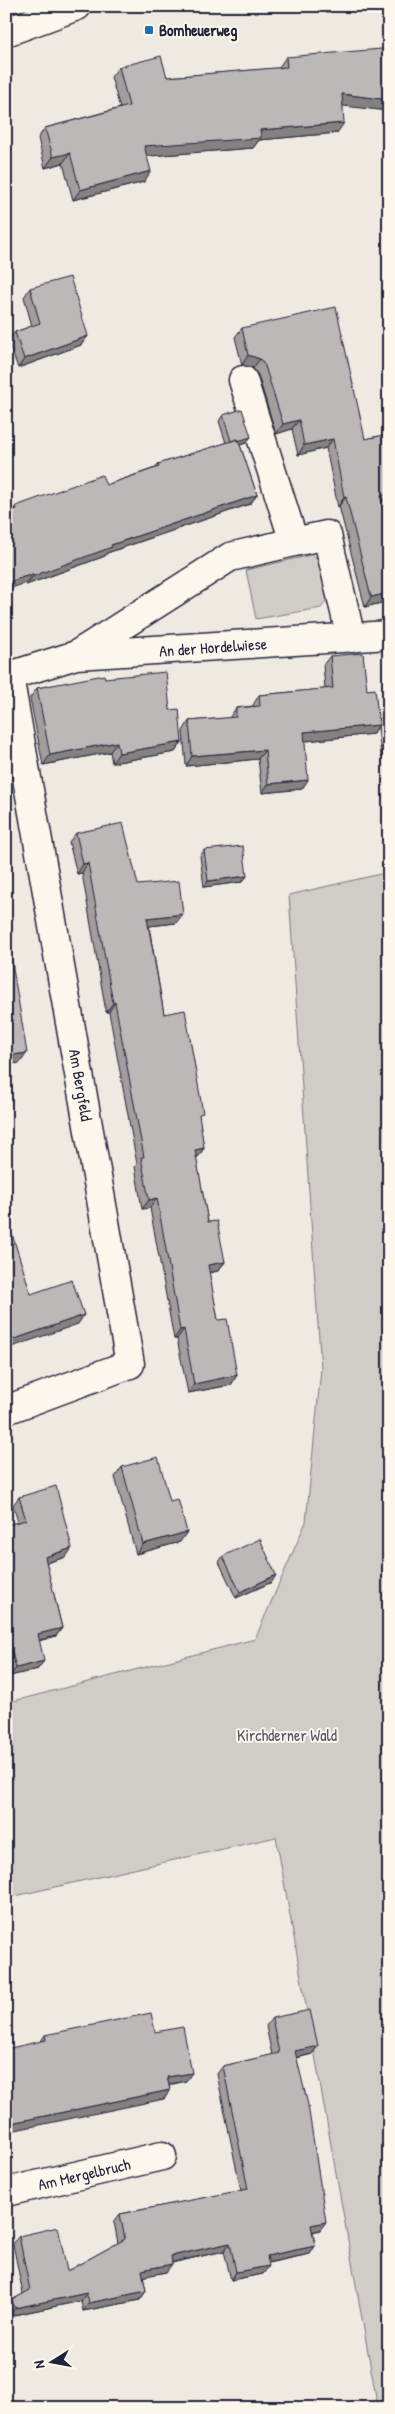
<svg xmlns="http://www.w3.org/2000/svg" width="395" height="2414" font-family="'Patrick Hand',sans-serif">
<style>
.green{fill:#d0cdc9;stroke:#797882}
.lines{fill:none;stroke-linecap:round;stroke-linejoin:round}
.minor-casing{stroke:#22223b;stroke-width:31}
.minor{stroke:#fbf7ec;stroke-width:28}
.wall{fill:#a29e9e;stroke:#22223b}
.shaded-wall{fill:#848181;stroke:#22223b}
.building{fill:#bcb8b8;stroke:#22223b}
.poi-dot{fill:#1f6fb2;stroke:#fbf7ec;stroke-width:2}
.labels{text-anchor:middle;stroke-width:4;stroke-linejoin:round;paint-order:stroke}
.poi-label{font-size:16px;font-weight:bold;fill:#22223b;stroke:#fbf7ec;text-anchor:start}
.street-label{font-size:16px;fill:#22223b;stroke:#fbf7ec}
.park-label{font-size:16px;fill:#565566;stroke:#fbf7ec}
</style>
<rect width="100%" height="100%" fill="#eeeae2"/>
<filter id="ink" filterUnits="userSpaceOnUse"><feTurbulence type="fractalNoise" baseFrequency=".02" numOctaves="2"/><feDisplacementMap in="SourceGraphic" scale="10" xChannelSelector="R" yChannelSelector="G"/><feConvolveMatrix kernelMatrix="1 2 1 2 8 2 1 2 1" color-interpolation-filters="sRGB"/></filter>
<g filter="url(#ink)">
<!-- green -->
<path class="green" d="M311,555l7,3 9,42 -6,8 -65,11 -10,-49z
M389,872v1536h-11l-102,-571 -270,61v-195l249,-64 51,-117 15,-153 -32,-474z"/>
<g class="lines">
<defs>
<path id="minor" d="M6,32l71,-26
M294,542l33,-7 24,103
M76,655l154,-98 64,-15 -51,-162
M6,677l70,-22 313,-20
M6,1410l124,-46 -121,-688
M6,2192l156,-36"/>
</defs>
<!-- minor casing -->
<use href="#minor" class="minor-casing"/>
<!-- minor -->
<use href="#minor" class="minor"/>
</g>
<!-- wall -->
<path class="wall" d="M286,57l103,54 -47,-6 -5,28 -78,7 -6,8 -106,8 -3,26 -71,18 -10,-37 -18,5 -7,-30 7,-10 75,-20 -9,-31 8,-10 48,10 112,-9v-1z
M30,288l58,48 -7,9 -63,23 -10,-27 7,-9 17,-6 -8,-29z
M242,328l123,111 24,-5v64l-7,4 7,28v71l-24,6 -26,-101 -1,1 -12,-59 -28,7 -6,-26 -16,5 -18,-59 -5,-7 -11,-3 -7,-28z
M223,415l23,28 -6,2 17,50 -7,9 -143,49 -2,3 -79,29 -13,-75 3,-4 90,-21 49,-17 3,-4 68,-21 -7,-22z
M330,656l37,34 12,30 5,-8h5v43l-8,1 -3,-29 -5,7 -68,7 -3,48 -40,4 -4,-34 -72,7 -3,-35 6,-10 40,-3 7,-10 17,-2v-1l6,-10 66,-6 -2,-24z
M105,678l65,32 12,32 -7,10 -63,11 -2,-11 -67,13 -13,-67 7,-10z
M76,833l62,52 38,38 -27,3 15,88 35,104 5,30 -6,9 -2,1 12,64 17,40 -7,9 -9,2 9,47 19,55 -6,10 -43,8 -11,-54h-3l-24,-131 -8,1 -7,-43 2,-2 -28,-152h-3l-24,-139 -5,1 -8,-32z
M204,850l43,26 -5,6 -38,5 -4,-31z
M122,1467l58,75 -44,12 -21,-77z
M19,1497l47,60 -20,6 16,65 -6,8 -17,5 -1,28 -28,7 -4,-14v-137l12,-3 -5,-17z
M223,1556l49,26 -36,16 -17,-36z
M272,2018l46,28 -6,8 -15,4 23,172 -7,2 2,14 -5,8 -42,9 -5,11 -32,6 -7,-29 -52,12 -6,9 -23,4 3,15 -6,9 -57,11 -2,-10 -72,15 -3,-8 6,-8 11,-6 -10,-50 6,-8 48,35 51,-28 -4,-21 6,-8 121,-23 -24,-117 6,-8 49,-11 -6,-29z
M155,2032l31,49 -17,4 1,5 -6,9 -123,-58 4,-6z"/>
<!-- shaded-wall -->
<path class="shaded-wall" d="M342,94l47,6v11l-55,-6z
M344,123l-7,10 -78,7 -6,8 -116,9 7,-11 116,-16z
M70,153l-7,10 -18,5 8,-11z
M151,171l-7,11 -71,18 7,-10z
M88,336l-7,9 -63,23 6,-9z
M248,355l12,4 -7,9 -11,-3z
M299,420l-7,9 -16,5 7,-10z
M251,437l-5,6 -18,6 4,-7z
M333,439l-7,9 -28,7 6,-10z
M389,492v6l-15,8 7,-9z
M257,495l-7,9 -143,49 -2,3 -79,29 7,-9 78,-31z
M344,497h2l-7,9 -1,1z
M32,574l-6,9 -20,7v-7z
M389,593v8l-24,6 6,-10z
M379,725l-6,9 -76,8 7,-10z
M117,742l-7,10 -67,13 7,-10z
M182,742l-7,10 -63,11 7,-10z
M388,747h1v8l-8,1z
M265,750l-7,9 -72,7 6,-10z
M308,780l-6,9 -40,4 6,-9z
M88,863l-6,10 -5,1 6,-10z
M247,876l-5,6 -38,5 4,-6z
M183,914l-7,9 -35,4 6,-9z
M115,1002l-6,10h-3l7,-9z
M27,1053l-7,10 -14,2v-9z
M204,1148l-6,9 -10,2 7,-9z
M157,1198l-7,10 -8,1 7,-9z
M225,1262l-7,9 -17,3 7,-9z
M84,1315l-6,9 -72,25v-7z
M184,1329l-7,10h-3l6,-9z
M237,1375l-6,10 -43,8 6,-9z
M187,1532l-7,10 -44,12 7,-10z
M72,1548l-6,9 -27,8 6,-8z
M276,1575l-4,7 -36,16 4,-6z
M62,1628l-6,8 -24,6 6,-8z
M44,1661l-6,8 -28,7 6,-8z
M318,2046l-6,8 -22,5 5,-8z
M192,2073l-6,8 -25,5 6,-9z
M170,2090l-6,9 -158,33v-8z
M326,2222l-6,8 -14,3 5,-8z
M230,2243l-6,8 -59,13 6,-8z
M315,2246l-5,8 -49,10 6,-8z
M172,2264l-6,8 -30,6 6,-8z
M269,2266l-6,8 -32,6 5,-8z
M146,2291l-6,9 -57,11 6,-8z
M87,2293l-6,8 -72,15 6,-8z"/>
<!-- building -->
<path class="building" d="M381,49l8,1v50l-47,-6 2,29 -84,7 1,8 -117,8 7,25 -71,19 -10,-37 -17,4 -8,-29 84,-22 -10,-39 42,-11 6,21 120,-10 -1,-10z
M70,277l18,59 -64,23 -9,-27 25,-9 -10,-35z
M336,307l29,132 24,-5v58l-8,5 8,33v63l-18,4 -25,-100h-2l-11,-58 -29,6 -5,-25 -16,4 -18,-58 -5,-7 -12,-4 -6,-27z
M242,409l9,28 -13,4v-2l-7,2 -8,-26z
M238,439l19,56 -146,50 1,2 -79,29 -1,-2 -26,9v-70l11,-4 -1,-3 86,-31 4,10 53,-18 -1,-3z
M363,653l4,37 8,-1 4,36 -75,7 4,48 -40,4 -3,-34 -73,6 -3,-35 47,-4v-9l24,-2 -1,-11 74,-7 -3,-32z
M166,672l4,38 9,-1 3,33 -63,11 -2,-11 -67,13 -13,-67 67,-13 1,3z
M384,712h5v35h-1z
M123,823l15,62 41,-4 4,33 -36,4 17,96 21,-4 18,103 -4,1 5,34 -9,2 13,72 9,-1 8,41 -17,3 10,55 9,-1 10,56 -43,9 -10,-55 -4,1 -23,-132 -8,2 -8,-43h3l-29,-155 -2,1 -25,-140 -5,1 -7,-31z
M243,846l4,30 -39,5 -4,-31z
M6,926l21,127 -21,3z
M12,1234l19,60 41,-14 12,35 -78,27v-106z
M158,1457l12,44 8,-2 9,33 -44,12 -21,-77z
M56,1486l16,62 -27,9 17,71 -24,6 6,27 -28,7 -10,-40v-103l20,-5 -7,-23z
M260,1539l16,36 -36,17 -17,-36z
M310,2010l8,36 -23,5 13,54 18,117 -15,3 4,21 -48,10 2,10 -33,6 -6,-29 -59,13 1,8 -30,6 4,21 -57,12 -2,-10 -72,15 -3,-8 18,-10 -11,-54 39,-9 9,44 58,-32 -5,-25 128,-25 -25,-123 56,-13 -7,-35z
M151,2013l4,19 28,-5 9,46 -25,4 3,13 -164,34v-75l40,-9 -1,-5z"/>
</g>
<!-- markers -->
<rect class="poi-dot" x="144" y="25" width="10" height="10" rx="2.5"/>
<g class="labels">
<!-- poi labels -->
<g class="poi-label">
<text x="159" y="36">Bomheuerweg</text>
</g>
<!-- street labels -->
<g class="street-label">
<text transform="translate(213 647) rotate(-4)" y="6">An der Hordelwiese</text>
<text transform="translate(81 1085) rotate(80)" y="6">Am Bergfeld</text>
<text transform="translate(84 2174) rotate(-13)" y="6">Am Mergelbruch</text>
</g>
<!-- park labels -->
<g class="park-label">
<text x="287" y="1741">Kirchderner Wald</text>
</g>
</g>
<!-- margin -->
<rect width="395" height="2414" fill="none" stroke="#fbf7ec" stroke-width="25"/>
<rect x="12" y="12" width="370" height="2389" fill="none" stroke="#22223b" stroke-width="2" filter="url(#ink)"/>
<!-- north arrow -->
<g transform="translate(52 2362) rotate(259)" stroke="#fbf7ec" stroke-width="4" paint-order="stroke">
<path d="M0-4L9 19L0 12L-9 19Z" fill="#22223b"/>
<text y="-8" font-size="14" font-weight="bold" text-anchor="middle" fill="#22223b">N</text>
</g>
</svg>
